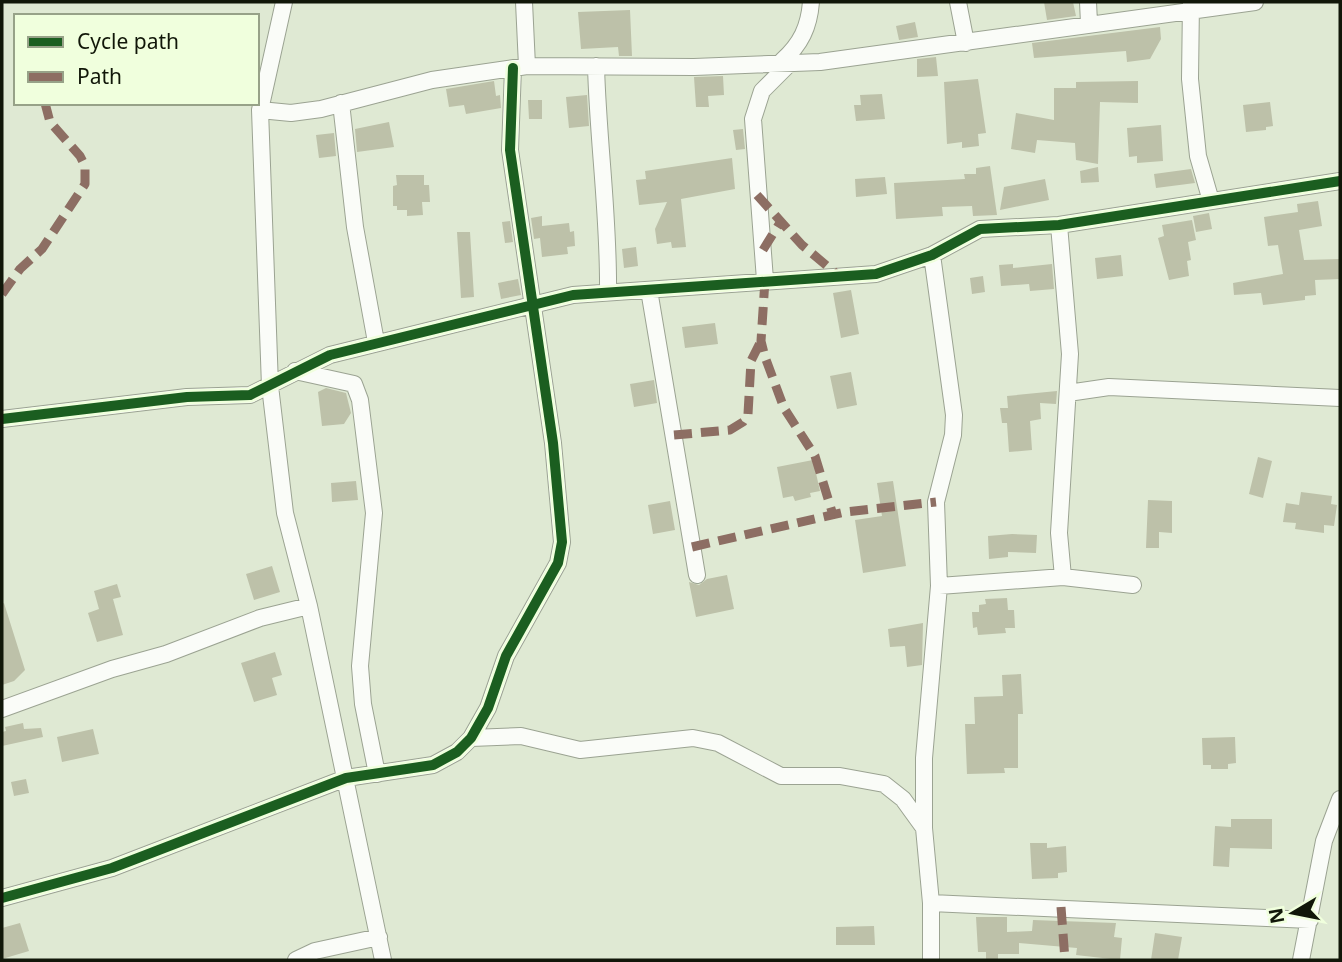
<svg xmlns="http://www.w3.org/2000/svg" width="1342" height="962" font-family="'Noto Sans',sans-serif">
<style>
.building{fill:#bdc1a9}
.lines{fill:none;stroke-linecap:round;stroke-linejoin:round}
.minor-casing{stroke:#9ba392;stroke-width:18}
.minor{stroke:#fafcf8;stroke-width:16}
.quiet{stroke:#8d6e63;stroke-width:9;stroke-dasharray:18 9;stroke-linecap:butt}
.cycleway-casing{stroke:#f0ffdd;stroke-width:15}
.cycleway{stroke:#1b5e20;stroke-width:10}
</style>
<rect width="100%" height="100%" fill="#dfe9d3"/>
<!-- building -->
<path class="building" d="M1044,2h29l3,14 -29,4z
M630,10l2,46h-13l-1,-9 -37,2 -3,-37z
M915,22l3,15 -19,3 -3,-14z
M1160,27l1,12 -11,20 -23,3 -1,-11 -92,7 -2,-15z
M936,57l2,19 -21,1v-18z
M723,76l1,19 -16,1 1,11h-13l-2,-30z
M978,79l8,54 -8,1 1,12 -17,2v-6l-15,2 -3,-62z
M494,81l2,15 4,-1 1,13 -35,6 -2,-9 -15,2 -3,-18z
M1138,81v22l-38,-1 -2,62 -22,-4 -1,-17 -38,-3 -2,13 -24,-4 5,-36 38,7v-32h22v-6z
M882,94l3,25 -29,2 -2,-16h7l-1,-10z
M587,95l2,31 -20,2 -3,-31z
M528,100h14v19h-13z
M1270,102l3,24 -7,1v3l-20,2 -3,-27z
M389,122l5,25 -37,5 -2,-23z
M1161,125l2,36 -26,2v-7l-8,1 -2,-29z
M743,129l2,20 -9,1 -3,-20z
M334,133l2,23 -17,2 -3,-23z
M732,158l3,31 -54,10 5,48 -14,1 -1,-6 -14,2 -2,-15 12,-27 -28,3 -3,-25 10,-1 -1,-8z
M990,166l7,49 -24,1 -1,-10 -30,1 1,9 -47,3 -2,-36 71,-4 -1,-5h12v-6z
M1098,167l1,15 -18,1 -1,-12z
M1191,169l4,14 -39,5 -2,-14z
M396,175h28v10h5l1,17h-8l1,13 -16,1v-6h-10v-4h-4v-20l4,-1z
M885,177l2,17 -31,3 -1,-18z
M1045,179l4,21 -49,10 4,-23z
M1318,201l4,25 -23,4 5,30 36,-1v20l-25,1 1,15 -11,1v4l-42,5 -2,-12 -27,2 -1,-12 50,-9 -5,-29 -10,1 -4,-29 34,-5 -1,-8z
M1209,213l3,16 -16,3 -3,-16z
M542,216v10l27,-3 1,9 4,-1 1,15 -8,1 1,7 -26,3 -2,-19 -6,1 -3,-21z
M1192,220l4,20 -8,2 3,18 -4,1 2,15 -20,4 -11,-42 6,-2 -2,-11z
M510,221l3,21 -8,1 -3,-21z
M457,232h13l4,65 -13,1z
M636,247l2,19 -14,2 -2,-19z
M1121,255l2,21 -26,3 -2,-21z
M1013,264v4l39,-4 2,25 -24,2 -1,-7 -28,2 -2,-21z
M983,276l2,16 -13,2 -2,-16z
M518,279l3,16 -20,4 -3,-16z
M851,290l8,44 -18,4 -8,-45z
M715,323l3,21 -33,4 -3,-21z
M851,372l6,33 -20,4 -7,-33z
M654,380l3,23 -23,4 -4,-23z
M326,388l20,5 5,20 -7,11 -22,2 -4,-34z
M1057,391l-1,13 -16,-1 1,16 -11,2 2,29 -23,2 -2,-29h-5l-2,-15h8l-1,-12z
M1258,457l14,4 -9,37 -14,-4z
M813,460l7,31 -10,2 1,4 -16,4 -2,-5 -10,2 -6,-31z
M356,481l2,19 -26,2 -1,-19z
M893,481l13,85 -43,7 -8,-53 27,-4 -5,-33z
M1301,492l31,4 -1,8 6,1 -3,21 -10,-1v8l-29,-4 1,-6 -13,-1 3,-19 13,2z
M1148,500l24,1v32l-13,-1v16h-13z
M670,501l5,29 -22,4 -5,-29z
M1012,534l25,1 -1,18 -28,-1v5l-19,2 -1,-23z
M272,566l8,26 -26,8 -8,-26z
M727,575l7,34 -38,8 -7,-35 10,3 8,-6z
M117,584l4,13 -8,2 10,36 -26,7 -9,-29 11,-4 -5,-18z
M1007,598l1,12h6l1,18h-10l1,5 -28,2 -1,-8 -4,1 -1,-16h7v-7l7,-1 -1,-5z
M4,603l21,67 -11,11 -12,4v-81z
M923,623l-1,42 -15,2 -2,-21 -15,1 -2,-18z
M275,652l7,23 -10,3 5,17 -23,7 -13,-39z
M1021,674l2,40h-5v54h-14l1,5 -38,1 -2,-50h10l-1,-27 29,-1 -1,-21z
M23,723l1,6 17,-1 2,9 -41,9v-14l4,-1 -1,-4z
M93,729l6,25 -37,8 -5,-25z
M1235,737l1,26 -8,1v5h-17v-4h-8l-1,-27z
M26,779l3,14 -15,3 -3,-14z
M1231,819h41v30l-42,-1 -1,19 -16,-1 2,-40 16,1z
M1030,843h17v5l19,-2 1,26 -9,1v5l-26,1z
M976,917h31v15l25,-1 1,-11 83,3 -2,14 8,1 -2,22 -44,-5 1,-7 -58,-5v11h-21v6h-12v-8h-8z
M20,923l9,28 -27,8v-31z
M874,926l1,19h-39v-18z
M1155,933l27,4 -4,23h-27z"/>
<g class="lines">
<defs>
<path id="minor" d="M284,2l-24,108 10,276 15,127 24,93
M524,2l3,64
M958,2l8,41
M1088,2l1,21
M1191,2l-1,77 8,77 13,45
M782,61c19,-17 27,-34 29,-59
M596,66c2,76 13,150 12,226
M341,103l14,124 21,115
M260,110l31,3 30,-4 111,-29 95,-14 167,1 126,-5 435,-60
M1059,225l11,129 -11,179 4,44
M765,280l-12,-161 9,-28 27,-27
M649,290l48,285
M295,371l59,13 6,16 14,113 -14,153 3,38 14,70
M1068,393l41,-6 231,11
M2,419l185,-22 63,-2 80,-40 243,-60 303,-21 56,-19 48,-26 79,-4 281,-44
M939,586l124,-9 70,8
M2,709l110,-40 54,-15 94,-36 49,-12 74,354
M471,738l50,-2 59,14 113,-12 25,5 63,33h59l44,8 19,15 21,29
M2,898l110,-30 234,-90 87,-13 24,-13 14,-14 17,-30 18,-52 52,-93 4,-21 -9,-99 -43,-293 3,-82
M931,903l379,17
M296,960l19,-9 64,-14
M931,960v-57l-7,-75v-70l15,-172 -3,-84 17,-67 1,-20 -22,-160
M1301,960l23,-119 16,-42"/>
</defs>
<!-- minor casing -->
<use href="#minor" class="minor-casing"/>
<!-- minor -->
<use href="#minor" class="minor"/>
<!-- quiet -->
<path class="quiet" d="M757,195l45,50 37,31
M763,250l18,-29
M765,280l-4,61 4,16 19,51 31,48 18,59
M2,294l18,-25 22,-20 43,-65v-18l-5,-10 -30,-34 -5,-19
M674,435l56,-5 13,-8 5,-8 3,-53 10,-20
M692,547l153,-35 91,-10
M1061,907l4,53"/>
<defs>
<path id="cycleway" d="M2,419l185,-22 63,-2 80,-40 243,-60 303,-21 56,-19 48,-26 79,-4 281,-44
M2,898l110,-30 234,-90 87,-13 24,-13 14,-14 17,-30 18,-52 52,-93 4,-21 -9,-99 -43,-293 3,-82"/>
</defs>
<!-- cycleway casing -->
<use href="#cycleway" class="cycleway-casing"/>
<!-- cycleway -->
<use href="#cycleway" class="cycleway"/>
</g>
<!-- border -->
<rect width="1342" height="962" fill="none" stroke="#111709" stroke-width="7"/>
<!-- legend -->
<rect x="14" y="14" width="245" height="91" fill="#f0ffdd" stroke="#97a288" stroke-width="2"/>
<rect x="28" y="37" width="35" height="10" fill="#1b5e20" stroke="#97a288" stroke-width="2"/>
<text x="77" y="49" font-size="21" fill="#111709">Cycle path</text>
<rect x="28" y="72" width="35" height="10" fill="#8d6e63" stroke="#97a288" stroke-width="2"/>
<text x="77" y="84" font-size="21" fill="#111709">Path</text>
<!-- north arrow -->
<g transform="translate(1293 913) rotate(260)" stroke="#f0ffdd" stroke-width="5" paint-order="stroke">
<path d="M0-5L12 26L0 18L-12 26Z" fill="#111709"/>
<text y="-10" font-size="19" font-weight="bold" text-anchor="middle" fill="#111709">N</text>
</g>
</svg>
